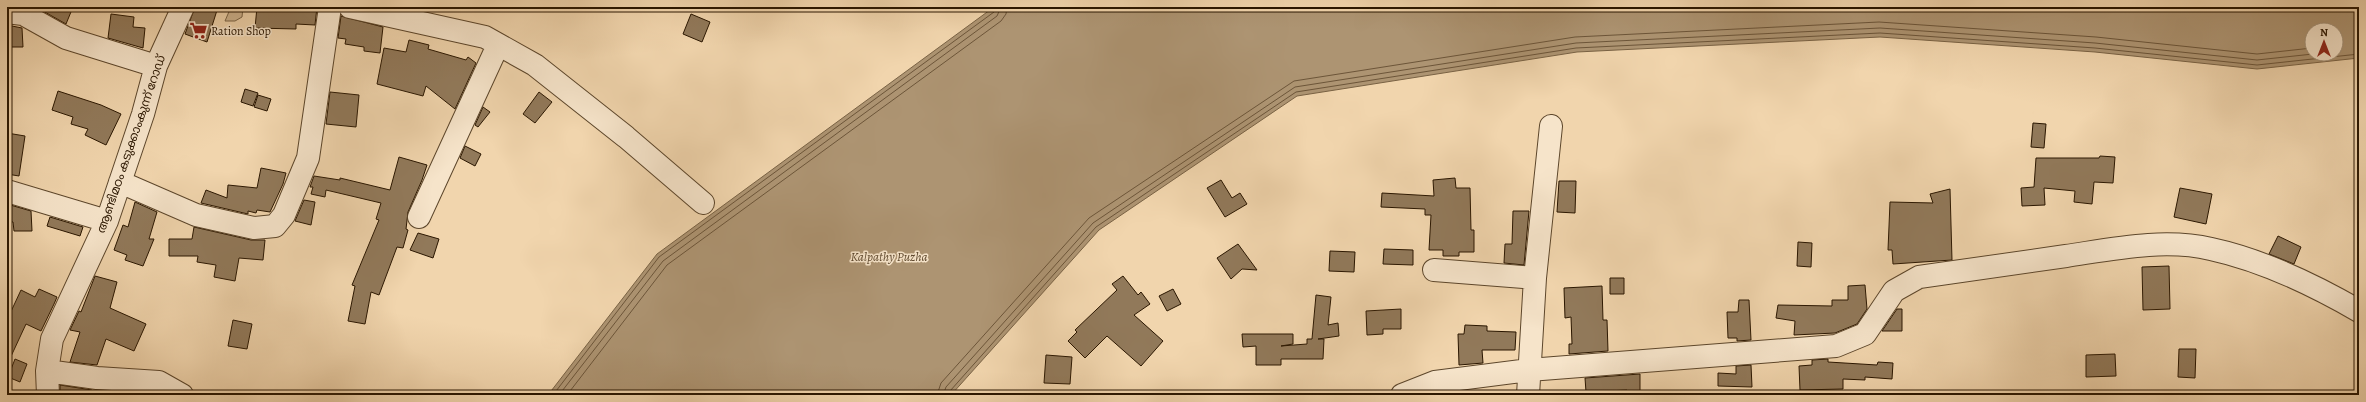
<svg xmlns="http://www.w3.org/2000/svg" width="2366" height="402" font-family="Alegreya,'Noto Sans Malayalam',serif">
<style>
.green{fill:#cfb590;stroke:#7c6648}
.water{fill:#ad9472;stroke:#796244;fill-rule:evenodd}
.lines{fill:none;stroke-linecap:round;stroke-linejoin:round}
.shore{stroke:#6c5539;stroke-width:1}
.building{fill:#91795a;stroke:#2a1600}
.minor-casing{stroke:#5c462b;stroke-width:24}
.minor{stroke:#f6e4ca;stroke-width:22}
.labels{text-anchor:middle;stroke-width:3;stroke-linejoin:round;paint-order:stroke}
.poi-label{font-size:12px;fill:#2a1600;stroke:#f6e4ca;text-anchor:start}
.street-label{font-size:12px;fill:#2a1600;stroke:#f6e4ca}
.water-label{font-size:13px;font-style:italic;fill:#5e482e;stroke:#f6e4ca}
</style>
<rect width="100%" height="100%" fill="#f1d5ad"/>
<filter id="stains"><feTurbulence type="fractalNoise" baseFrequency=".005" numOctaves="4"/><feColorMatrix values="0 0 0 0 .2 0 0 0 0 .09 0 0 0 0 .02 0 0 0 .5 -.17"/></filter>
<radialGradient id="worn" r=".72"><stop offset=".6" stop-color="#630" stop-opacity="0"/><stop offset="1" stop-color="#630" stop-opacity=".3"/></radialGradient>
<!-- green -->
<path class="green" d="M231,7h12l-1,10 -7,4h-10z"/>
<!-- water -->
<path class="water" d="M994,7h1365v51l-102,11 -162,-17 -215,-15 -303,15 -280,44 -198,134 -148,165h-403l109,-141zM2312,30h24v24h-24z"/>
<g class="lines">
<!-- shore -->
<path class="shore" d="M553,395l106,-138 335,-245 2,-5
M559,395l104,-134 334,-245 4,-9
M567,395l100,-130 334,-244 5,-7 1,-7
M937,395l4,-12 148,-165 205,-137 281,-44 304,-15 217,15 161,17 55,-6
M943,395l3,-8 147,-164 202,-136 281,-44 304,-15 215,15 162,17 56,-6
M948,395l2,-4 146,-164 200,-135 280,-44 304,-15 215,15 162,17 102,-11"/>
</g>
<!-- building -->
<path class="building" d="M44,7h29l-7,17 -23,-13z
M195,7h23l-11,35 -22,-8z
M257,7h60l-2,18 -19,-1v5l-41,-1z
M111,14l23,3 -1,10 12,1 -2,20 -35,-10z
M691,14l19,8 -8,20 -19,-8z
M341,16l42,11 -3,26 -16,-2v-4l-19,-3 1,-5 -8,-1z
M7,25l15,3 1,19h-16z
M409,40l20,5 -1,4 38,11 2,-3 8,6 -21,46 -29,-23 -3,10 -46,-12 7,-36 22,4z
M245,89l13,4 -5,13 -12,-4z
M58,91l43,14 20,9 -15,31 -21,-10 3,-6 -17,-5 2,-7 -21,-7z
M330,92l29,3 -3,32 -30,-3z
M539,92l13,10 -17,21 -12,-9z
M258,95l13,4 -4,12 -13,-4z
M483,107l7,5 -12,15 -3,-2z
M2033,123l13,1 -2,24 -13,-1z
M7,133l18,3 -6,40 -12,-2z
M465,146l16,8 -6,12 -15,-8z
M2100,156l15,1 -2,26 -19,-1 -2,22 -18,-2 1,-11 -31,-3 1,17 -23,1 -1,-18 13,-1 2,-29h63z
M399,157l28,8 -5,15 -14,32 -2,17 2,1 -5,18 -6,-1 -18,48 -8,-3 -6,32 -17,-3 7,-35 -3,-1 27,-65 -3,-1 5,-16 -55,-13 -1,7 -14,-3 2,-7h-3l4,-11 26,4v-2l50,12z
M261,168l25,5 -3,11 -13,28 -13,-2 -1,3 -8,-2v3l-47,-11 5,-13 21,8 1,-13 29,3z
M1455,178l1,10h14l1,42h3v22h-15v4h-16v-6h-14l2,-35h-6v-6l-44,-2 1,-14 52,3 -1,-16z
M1221,180l11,18 8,-5 7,11 -22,13 -18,-29z
M1559,181h17l-1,32 -18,-1z
M2180,188l32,6 -6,30 -32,-7z
M1950,189l2,71 -59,4 -1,-14h-4l2,-48 43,1 -3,-9z
M304,200l11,2 -4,23 -16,-4z
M135,202l22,10 -8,27h5l-11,27 -18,-6 2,-5 -13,-5 9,-25 5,2z
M7,204l24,7 1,20h-18l-1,-9 -6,-1z
M1513,211h16l-5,54 -20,-2 1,-19h7z
M50,217l33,10 -3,9 -33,-10z
M194,227l57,13h14l-2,20 -24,-2 -4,23 -21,-4 2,-12 -19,-3 1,-6h-29v-17h23z
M418,233l21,6 -6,19 -23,-8z
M2278,236l23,11 -7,17 -25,-10z
M1798,242l14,1 -1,24 -14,-1z
M1238,244l19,26 -15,-1 -11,10 -14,-21z
M1384,249l29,1v15l-30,-1z
M1330,251l25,1 -1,20 -25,-1z
M2169,266l1,43 -27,1 -1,-43z
M95,276l22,6 -7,26 36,16 -12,27 -28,-12 -9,26 -27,-3 10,-30 -10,-2 9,-19 2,1z
M1123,276l15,19 3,-3 9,12 -16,11 29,26 -22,25 -34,-30 -22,22 -17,-17 9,-9 -2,-2 42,-40 -5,-6z
M1610,278h14v16h-14z
M1865,285l2,24 -10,15 -22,9 -41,2 1,-14 -19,-3 2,-13 54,1v-6h16v-14z
M1602,286l1,34h4l1,31 -39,3v-10h3l-1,-27 -6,1 -1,-30z
M39,289l18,8 -3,7 -13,27 -15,-7 -19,41v-45l14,-30 14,7z
M1173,289l8,15 -14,7 -8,-15z
M1316,295l15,2 -3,28 10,-2 1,13 -21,3h6l-1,20h-42v6h-25v-19l-13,1 -1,-13h51v10l-12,2 26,-2v-5h5z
M1739,300h10l2,40 -14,1v-3h-9l-1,-26h11z
M1401,309v20h-18v5l-16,1 -1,-24z
M1897,309h5v22h-20z
M233,320l19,4 -5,25 -19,-3z
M1465,325l22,1v5l29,1 -1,18h-33l1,13 -24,2 -1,-31h6z
M2179,349h17l-1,29 -17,-1z
M2115,354l1,22 -30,1v-22z
M1046,355l26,2 -2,27 -26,-1z
M15,359l12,5 -7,18 -12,-5z
M1828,359v3l49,3 1,-3 15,1 -1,16 -27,-2v3l-22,-1v10l-43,1 -1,-24 13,-1v-5z
M1751,365l1,22 -34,-1v-13l18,1v-8z
M1640,374v21h-12l-1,-5 -41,2 -1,-14z
M60,385l32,5v5h-32z"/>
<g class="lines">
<defs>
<path id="minor" d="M350,7l135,30 50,28 91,72 77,66
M7,12l16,2 43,24 90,28
M120,182l76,33 58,13 21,-2 9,-11 24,-57 22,-151
M7,191l100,30
M419,217l79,-172
M1434,270l101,8
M47,371l50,7 62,4 23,13
M48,395l-1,-24 5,-32 55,-118 36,-107 13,-48 27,-59
M1402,395l33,-13 94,-12 307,-24 29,-12 29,-43 25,-14c49,-7 98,-14 147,-21 47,-7 98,-18 145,-7 51,11 103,36 148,62
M1528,395l7,-117 16,-152"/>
</defs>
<!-- minor casing -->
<use href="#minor" class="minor-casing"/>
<!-- minor -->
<use href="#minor" class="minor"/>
</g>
<!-- icons -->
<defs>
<symbol id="supermarket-bare" viewBox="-9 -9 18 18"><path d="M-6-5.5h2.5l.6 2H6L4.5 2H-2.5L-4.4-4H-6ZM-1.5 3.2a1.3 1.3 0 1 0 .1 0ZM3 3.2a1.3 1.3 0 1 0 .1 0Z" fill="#8f2418" stroke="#f6e4ca" stroke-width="2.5" paint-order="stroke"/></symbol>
</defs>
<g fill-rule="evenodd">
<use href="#supermarket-bare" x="186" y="18" width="25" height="25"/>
</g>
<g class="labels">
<!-- poi labels -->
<g class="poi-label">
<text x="211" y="35">Ration Shop</text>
</g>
<!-- street labels -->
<g class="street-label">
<text transform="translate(131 144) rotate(-71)" y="4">ആണ്ടിമഠം കടുക്കാംകുന്ന് റോഡ്</text>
</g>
<!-- water labels -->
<g class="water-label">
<text x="889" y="261">Kalpathy Puzha</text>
</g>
</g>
<!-- margin -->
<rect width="2366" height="402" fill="none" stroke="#f1d5ad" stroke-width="24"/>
<rect x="8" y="8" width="2350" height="386" fill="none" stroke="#2a1600" stroke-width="2"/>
<rect x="12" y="12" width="2342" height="378" fill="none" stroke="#2a1600"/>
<!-- north arrow -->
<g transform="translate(2324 42)"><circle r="19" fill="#f6e4ca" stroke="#a49279"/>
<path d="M0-3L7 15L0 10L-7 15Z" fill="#8f2418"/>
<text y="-6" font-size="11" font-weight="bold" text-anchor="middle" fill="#2a1600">N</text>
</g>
<rect width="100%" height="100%" filter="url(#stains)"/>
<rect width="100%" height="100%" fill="url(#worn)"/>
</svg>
